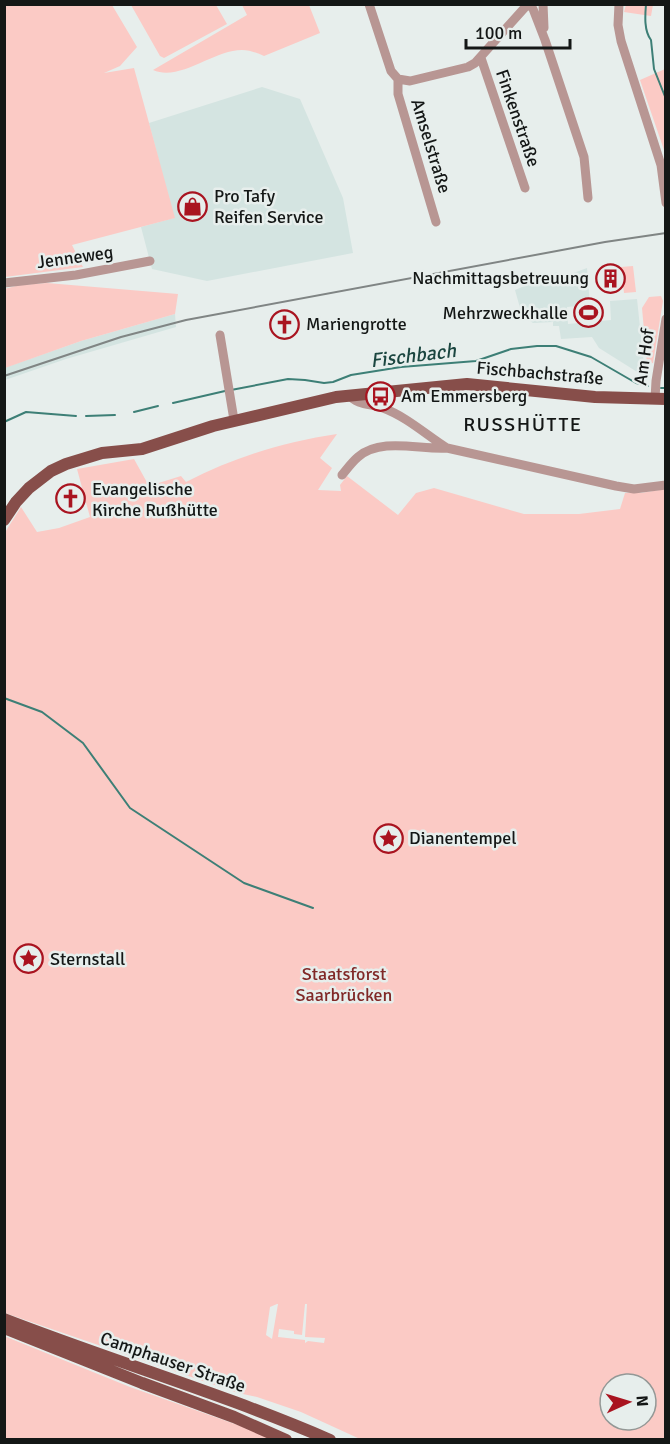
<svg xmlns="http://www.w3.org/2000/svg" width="670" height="1444" font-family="Signika,sans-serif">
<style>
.built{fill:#d4e4e1}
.green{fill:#fbcac5;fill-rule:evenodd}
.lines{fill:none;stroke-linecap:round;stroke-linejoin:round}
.stream{stroke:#3d7f76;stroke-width:2}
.minor{stroke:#b89693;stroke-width:9}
.major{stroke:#874e4a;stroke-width:12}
.rail{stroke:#808584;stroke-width:2}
.labels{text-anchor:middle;stroke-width:5;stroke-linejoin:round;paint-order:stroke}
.street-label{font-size:18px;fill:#141716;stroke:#e7eeec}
.poi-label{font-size:18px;fill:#141716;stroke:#e7eeec;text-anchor:start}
.park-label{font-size:18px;fill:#802827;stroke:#e7eeec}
.water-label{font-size:20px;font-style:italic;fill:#1b4640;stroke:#e7eeec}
.neighbourhood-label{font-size:20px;letter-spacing:1.5px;fill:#141716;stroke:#e7eeec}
</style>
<rect width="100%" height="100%" fill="#e7eeec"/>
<!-- built -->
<path class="built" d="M262,87l38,12 43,99 10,55 -146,28 -55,-12 -11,-42 33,-9 -25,-95z
M587,268l3,37 -23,2 1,17 43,-4 -1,-19 27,-2 7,66 -1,9 7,6 -51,-32 -7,-11 -31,2 -2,-13h-6v-4l-20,1 -11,-8 -7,-25 42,-18 3,6z
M175,314l1,13 -110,32 -61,21 -1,-12 77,-27z"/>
<!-- green -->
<path class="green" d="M4,5h108l25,42 -17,19 -16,7 30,-5 41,150 -103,27 11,22 -78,10z
M131,5h85l11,19 -63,34 -4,-2z
M242,5h67l11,28 -56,23c-7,-3 -14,-6 -22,-6 -29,0 -62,32 -89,20l94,-55z
M626,5v-1l27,1 -2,11 -27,-4z
M665,69v84l-25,-73z
M633,266l3,26 -12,1 -3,-26z
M47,283l131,11 -3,20 -94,27 -76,27 -1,-79 16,-4z
M661,296l2,5 -10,62 -6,1 -5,-56 7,-11z
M337,434l-17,24 12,10 -14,22 23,1 -1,-6 7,-9 51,39 18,-22 18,-5 90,26h55l41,-5 5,-16h16l24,-4v950h-305l-59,-27 -44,-15 -19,-4 -233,-80 -1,-779 17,-27 16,25 22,-4 31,-11 -13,-48 57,-10 15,27 32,-10 5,6c48,-25 98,-40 151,-48zM277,1304h1l-6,35 -6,-4 4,-28zM305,1304h2l-2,33 20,1 -1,5 -16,-2 -3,2v-3l-27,-3 1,-8 15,2v3l8,1zM610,1384h36v36h-36z
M4,1336l126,51 147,52h-272z"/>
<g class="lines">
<!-- stream -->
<path class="stream" d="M646,4c-1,12 -2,27 5,36l3,29 12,30
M661,388h5
M231,390l57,-11 17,1 19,3 9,-1 18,-7 50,-8 75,-6 35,-12 26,-3h19l35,11 45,26 12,3
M173,403l52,-12
M134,412l24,-6
M86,416l29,-1
M4,422l22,-10 50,4
M4,698l38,14 41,31 47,65 114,75 69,25"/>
<!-- minor -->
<path class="minor" d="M369,4l22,67 7,8 12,2 58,-14 7,-4 53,-59
M529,4l4,5 12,31 39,117 4,41
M543,4l1,24
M619,4l-1,21 3,16 40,124 5,38
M481,58l44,130
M398,79v15l38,128
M4,283l72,-8 74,-14
M220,335l14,85
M349,395c7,10 23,9 34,13 24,9 42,26 64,40
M655,399l1,-18 10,-62
M342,475c5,-6 10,-13 16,-18 23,-20 62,-7 89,-9l169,38 18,3 32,-4"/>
<!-- major -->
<path class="major" d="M4,520l12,-18 13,-14 22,-17 15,-7 36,-11 40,-4 71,-23 123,-29 131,-13 128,13 71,2
M4,1319c108,42 220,75 326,121
M4,1328l138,55 92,34 52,23"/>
<!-- rail -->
<path class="rail" d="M4,376l117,-39 65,-17 419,-78 61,-9"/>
</g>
<!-- icons -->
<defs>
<symbol id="shop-ring" viewBox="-11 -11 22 22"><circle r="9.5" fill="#e7eeec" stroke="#a91420" stroke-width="1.5"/><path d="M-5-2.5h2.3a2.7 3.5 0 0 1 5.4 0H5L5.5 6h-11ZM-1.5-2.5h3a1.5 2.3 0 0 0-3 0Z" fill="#a91420"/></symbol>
<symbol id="building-ring" viewBox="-11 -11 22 22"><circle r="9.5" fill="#e7eeec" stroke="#a91420" stroke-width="1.5"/><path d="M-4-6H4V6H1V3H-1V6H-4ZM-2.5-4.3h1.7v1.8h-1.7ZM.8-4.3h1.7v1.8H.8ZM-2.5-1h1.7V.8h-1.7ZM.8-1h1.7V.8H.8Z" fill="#a91420"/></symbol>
<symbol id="stadium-ring" viewBox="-11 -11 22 22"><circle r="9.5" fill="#e7eeec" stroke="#a91420" stroke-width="1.5"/><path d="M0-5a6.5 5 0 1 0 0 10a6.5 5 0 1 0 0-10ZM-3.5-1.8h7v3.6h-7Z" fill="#a91420"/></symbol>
<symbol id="church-ring" viewBox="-11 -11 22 22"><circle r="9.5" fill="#e7eeec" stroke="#a91420" stroke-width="1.5"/><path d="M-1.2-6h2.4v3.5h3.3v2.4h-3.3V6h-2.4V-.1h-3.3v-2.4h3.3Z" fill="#a91420"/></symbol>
<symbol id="bus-ring" viewBox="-11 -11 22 22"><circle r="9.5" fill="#e7eeec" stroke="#a91420" stroke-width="1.5"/><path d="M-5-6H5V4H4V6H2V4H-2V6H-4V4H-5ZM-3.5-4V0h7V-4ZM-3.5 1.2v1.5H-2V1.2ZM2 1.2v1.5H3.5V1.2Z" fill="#a91420"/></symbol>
<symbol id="sight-ring" viewBox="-11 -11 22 22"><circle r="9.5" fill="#e7eeec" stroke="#a91420" stroke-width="1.5"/><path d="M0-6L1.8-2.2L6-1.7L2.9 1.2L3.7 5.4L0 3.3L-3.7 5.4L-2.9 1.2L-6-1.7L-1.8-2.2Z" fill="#a91420"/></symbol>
</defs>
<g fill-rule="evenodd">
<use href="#shop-ring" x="176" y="190" width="33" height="33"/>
<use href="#building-ring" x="594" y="262" width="33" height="33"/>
<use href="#stadium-ring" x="572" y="296" width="33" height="33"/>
<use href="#church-ring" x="268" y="308" width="33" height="33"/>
<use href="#bus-ring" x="364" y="380" width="33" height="33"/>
<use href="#church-ring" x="54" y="482" width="33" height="33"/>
<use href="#sight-ring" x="372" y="822" width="33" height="33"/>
<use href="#sight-ring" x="12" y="942" width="33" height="33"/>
</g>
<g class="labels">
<!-- street labels -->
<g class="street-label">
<text transform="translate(518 118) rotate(71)" y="6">Finkenstraße</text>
<text transform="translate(431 146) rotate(73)" y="6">Amselstraße</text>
<text transform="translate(75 257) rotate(-8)" y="6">Jenneweg</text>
<text transform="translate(644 357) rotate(-82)" y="6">Am Hof</text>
<text transform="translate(540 373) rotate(5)" y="6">Fischbachstraße</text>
<text transform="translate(173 1362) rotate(19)" y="6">Camphauser Straße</text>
</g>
<!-- poi labels -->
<g class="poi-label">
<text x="214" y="202">Pro Tafy<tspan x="214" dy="21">Reifen Service</tspan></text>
<text x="589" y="284" text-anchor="end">Nachmittagsbetreuung</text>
<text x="568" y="319" text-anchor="end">Mehrzweckhalle</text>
<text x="306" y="330">Mariengrotte</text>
<text x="401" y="402">Am Emmersberg</text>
<text x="92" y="495">Evangelische<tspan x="92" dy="21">Kirche Rußhütte</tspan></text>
<text x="409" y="844">Dianentempel</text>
<text x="50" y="965">Sternstall</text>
</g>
<!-- park labels -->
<g class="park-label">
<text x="344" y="980">Staatsforst<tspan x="344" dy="21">Saarbrücken</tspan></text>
</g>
<!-- water labels -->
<g class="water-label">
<text transform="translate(413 355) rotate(-7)" y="7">Fischbach</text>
</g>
<!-- neighbourhood labels -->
<g class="neighbourhood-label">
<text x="523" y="431">RUSSHÜTTE</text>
</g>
</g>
<!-- border -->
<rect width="670" height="1444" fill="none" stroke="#141716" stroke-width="12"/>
<!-- north arrow -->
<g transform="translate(628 1402) rotate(86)"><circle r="28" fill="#e7eeec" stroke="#939896" stroke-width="1.5"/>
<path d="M0-4.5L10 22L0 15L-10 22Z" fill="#a91420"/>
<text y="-9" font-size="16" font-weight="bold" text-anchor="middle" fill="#141716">N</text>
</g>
<!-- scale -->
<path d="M466 39v9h104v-9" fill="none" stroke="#141716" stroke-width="3"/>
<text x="475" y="39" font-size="18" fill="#141716" stroke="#e7eeec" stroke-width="4.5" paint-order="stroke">100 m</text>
</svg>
